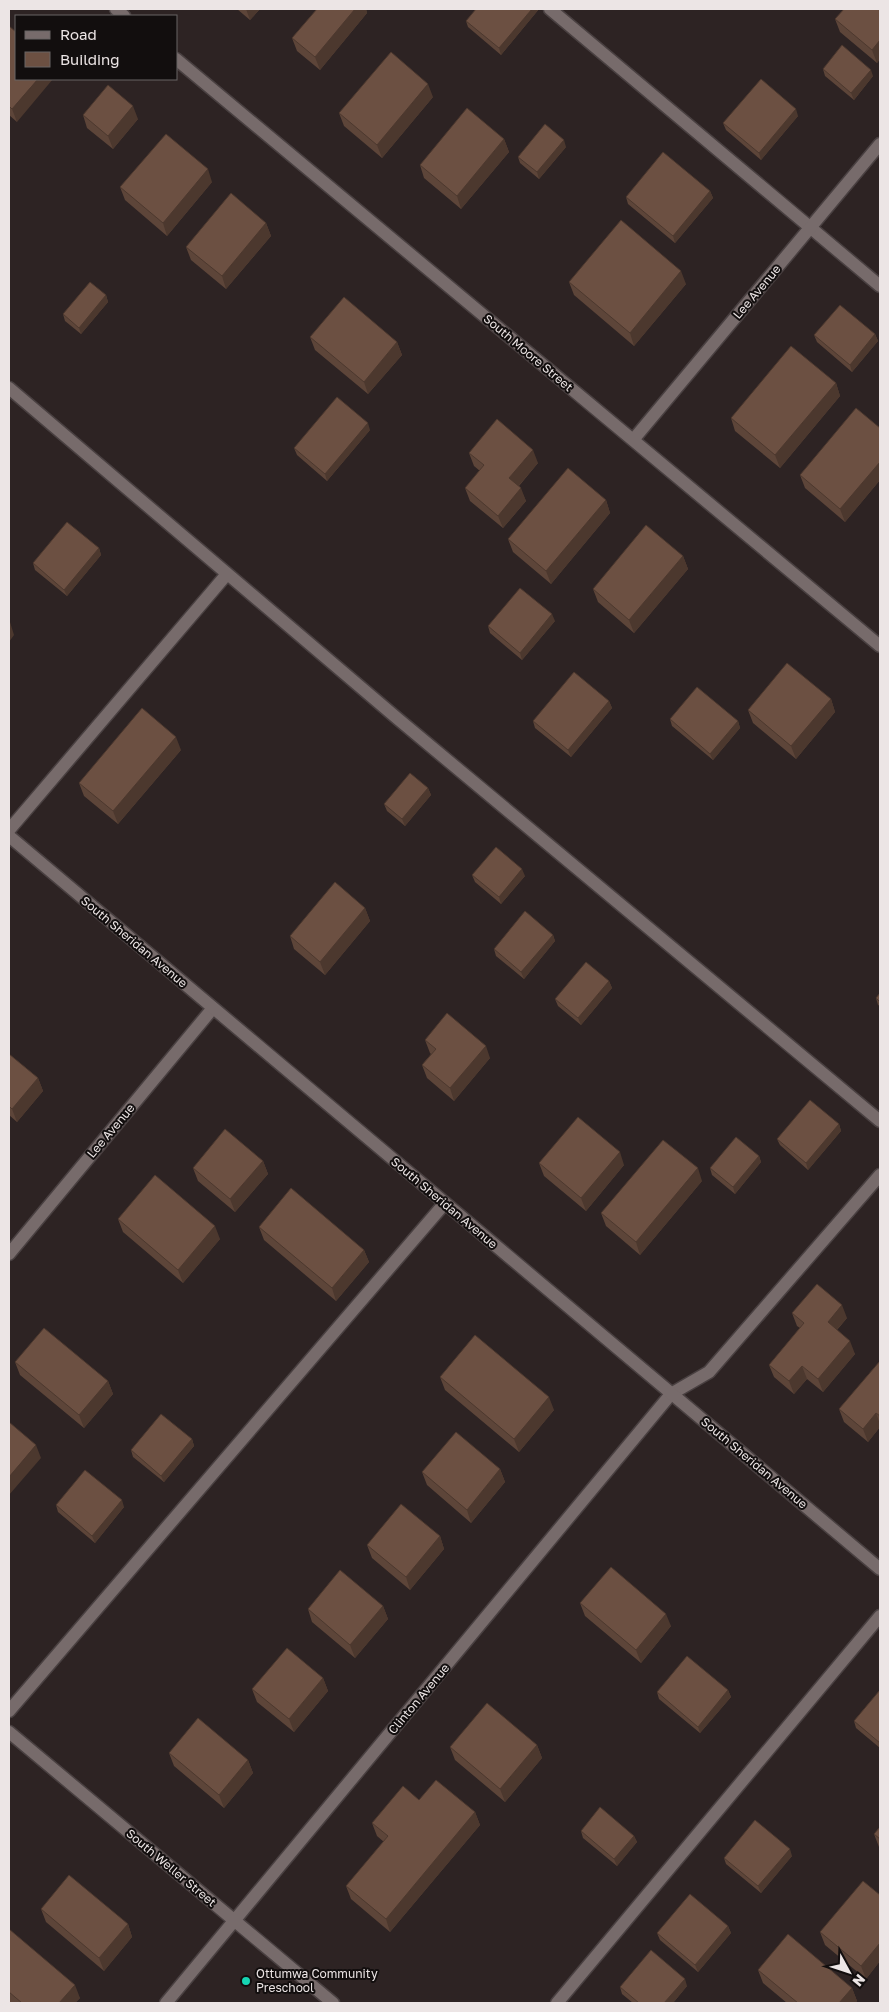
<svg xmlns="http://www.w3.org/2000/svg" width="889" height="2012" font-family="'Golos Text',sans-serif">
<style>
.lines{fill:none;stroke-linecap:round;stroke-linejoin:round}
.lane-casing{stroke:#494041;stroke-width:15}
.street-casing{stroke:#494041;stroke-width:15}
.secondary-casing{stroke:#494041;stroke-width:15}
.lane{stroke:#776b6b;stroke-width:12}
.street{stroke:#776b6b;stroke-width:12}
.secondary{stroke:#776b6b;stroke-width:12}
.wall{fill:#5d4539}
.shaded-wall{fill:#4c382e}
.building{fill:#6c5042;stroke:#4c382e}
.poi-dot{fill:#16d5b3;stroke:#120e0e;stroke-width:2}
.labels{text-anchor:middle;stroke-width:4;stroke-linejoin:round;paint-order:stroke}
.street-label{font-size:12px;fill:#ece5e5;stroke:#120e0e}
.poi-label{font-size:12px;fill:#ece5e5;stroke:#120e0e;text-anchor:start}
</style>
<rect width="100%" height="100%" fill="#2d2323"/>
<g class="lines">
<defs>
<path id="lane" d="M550,9l330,277
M9,388l389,331 482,402
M9,830l218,-256
M671,1394l38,-22 171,-197
M9,1711l436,-508
M557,2003l323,-387"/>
<path id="street" d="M116,9l8,7
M176,59l704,587
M633,440l247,-296
M9,1254l204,-246
M9,1732l324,271
M166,2003l505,-609"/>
<path id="secondary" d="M9,836l871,733"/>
</defs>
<!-- lane casing -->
<use href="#lane" class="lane-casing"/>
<!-- street casing -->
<use href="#street" class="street-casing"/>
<!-- secondary casing -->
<use href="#secondary" class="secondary-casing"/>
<!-- lane -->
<use href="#lane" class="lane"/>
<!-- street -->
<use href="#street" class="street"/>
<!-- secondary -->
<use href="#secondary" class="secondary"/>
</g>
<!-- wall -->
<path class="wall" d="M237,9h23l-10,11z
M317,9h49l1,4 -47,57 -23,-19 -5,-13z
M539,9l-38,46 -33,-28 -2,-6z
M880,9v50l-3,4 -37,-31 -5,-13z
M9,26l8,96 -8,-7z
M823,69l50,7 -19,24 -29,-24z
M433,97l-51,61 -38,-32 -5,-13z
M83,115l55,4 -25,30 -26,-21z
M798,116l-37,44 -35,-30 -3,-7z
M504,139l5,13 -48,57 -37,-31 -4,-13z
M566,147l-27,32 -19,-16 -2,-6z
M212,182l-45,54 -42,-36 -5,-13z
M710,191l3,7 -38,45 -47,-39 -2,-7z
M266,223l5,13 -45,53 -35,-29 -5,-13z
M569,282l117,2 -52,62 -60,-51z
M106,295l2,7 -27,32 -16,-13 -2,-7z
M875,334l3,7 -26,31 -35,-30 -3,-7z
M310,337l87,5 5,13 -34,39 -53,-44z
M836,383l4,13 -60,72 -45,-37 -4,-13z
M880,428v52l-35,42 -40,-34 -5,-13z
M370,430l-43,51 -30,-26 -3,-7z
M469,453l69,10 -19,23 7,15 -23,27 -33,-27 -5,-13 15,-17 -6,-5z
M606,500l4,13 -59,71 -38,-32 -5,-13z
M99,548l2,7 -34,41 -32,-26 -2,-7z
M683,556l5,13 -54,64 -36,-31 -5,-13z
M555,621l-33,39 -32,-27 -2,-7z
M831,699l4,13 -39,47 -43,-36 -5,-13z
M609,701l3,7 -41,49 -36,-29 -2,-7z
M670,719l68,2 2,7 -27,32 -41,-34z
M181,750l-63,74 -34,-28 -5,-13z
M428,788l3,7 -26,31 -18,-15 -3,-7z
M472,875l53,1 -24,28 -26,-22z
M365,908l5,13 -45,54 -31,-26 -4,-13z
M553,935l2,6 -31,38 -28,-23 -2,-7z
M609,981l3,7 -31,37 -23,-19 -3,-7z
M880,993v13l-2,-1 -2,-7z
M425,1040l65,18 -36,43 -27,-23 -5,-13 9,-11 -1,-1z
M9,1054l29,24 5,13 -26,31 -8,-7z
M839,1124l2,7 -33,39 -28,-25 -3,-6z
M759,1156l2,6 -26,32 -23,-19 -2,-7z
M263,1161l5,13 -33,38 -37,-31 -5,-13z
M539,1163l85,2 -38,46 -42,-35z
M702,1181l-62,74 -34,-29 -5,-13z
M118,1219l102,20 -37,44 -60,-51z
M259,1227l105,23 5,12 -33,39 -72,-61z
M792,1313l55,5 -10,12 18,24 -32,38 -16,-13 -13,15 -20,-17 -5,-12 31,-37 -3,-2z
M880,1361v66l-12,15 -24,-20 -5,-13z
M15,1362l93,19 5,13 -29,34 -64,-53z
M440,1377l114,33 -35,42 -74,-62z
M192,1439l2,7 -30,36 -31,-25 -2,-7z
M500,1469l5,13 -34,41 -44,-38 -5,-13z
M56,1505l68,2 -29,36 -37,-31z
M440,1536l4,13 -34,41 -38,-32 -5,-13z
M580,1603l91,23 -30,37 -56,-47z
M383,1606l5,13 -33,39 -43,-36 -4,-13z
M323,1678l5,13 -34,41 -37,-30 -5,-13z
M728,1690l3,7 -31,36 -41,-34 -2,-7z
M880,1690v58l-24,-20 -2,-7z
M537,1745l5,13 -37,44 -50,-42 -5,-13z
M169,1753l79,7 5,13 -29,35 -50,-42z
M475,1812l5,13 -90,107 -39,-33 -5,-13 38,-44 -7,-6 -5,-13z
M880,1827v21l-1,-1 -5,-13z
M581,1831l53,5 3,6 -20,24 -34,-28z
M792,1856l-31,37 -35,-29 -2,-6z
M880,1895v66l-14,18 -41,-34 -5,-13z
M41,1909l87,15 4,13 -28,34 -58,-49z
M728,1926l3,7 -33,39 -38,-32 -3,-7z
M9,1929l71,69 -5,5h-64l-2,-2z
M758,1970l94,18 5,13 -2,2h-68l-24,-20z
M687,1986l-14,17h-40l-11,-9 -2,-7z"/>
<!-- shaded-wall -->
<path class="shaded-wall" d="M246,9h14l-10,11z
M355,9h11l1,4 -47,57 -5,-13z
M532,9h7l-38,46 -2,-7z
M880,40v19l-3,4 -5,-13z
M871,70l2,6 -19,24 -3,-7z
M38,79h15l-36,43 -5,-13z
M428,84l5,13 -51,61 -5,-13z
M133,106l5,13 -25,30 -5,-13z
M796,109l2,7 -37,44 -2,-7z
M504,139l5,13 -48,57 -4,-13z
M564,140l2,7 -27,32 -2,-7z
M208,169l4,13 -45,54 -4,-13z
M710,191l3,7 -38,45 -2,-7z
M266,223l5,13 -45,53 -4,-13z
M681,271l5,13 -52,62 -4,-13z
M106,295l2,7 -27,32 -2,-6z
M875,334l3,7 -26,31 -2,-7z
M397,342l5,13 -34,39 -4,-12z
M836,383l4,13 -60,72 -5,-13z
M368,423l2,7 -43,51 -2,-7z
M533,450l5,13 -24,28 -5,-13z
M880,462v18l-35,42 -5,-13z
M521,488l5,13 -23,27 -5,-12z
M606,500l4,13 -59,71 -5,-13z
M99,548l2,7 -34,41 -3,-6z
M683,556l5,13 -54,64 -5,-13z
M552,614l3,7 -33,39 -2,-7z
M10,622l4,13 -5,7v-19z
M831,699l4,13 -39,47 -5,-13z
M609,701l3,7 -41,49 -3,-7z
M738,721l2,7 -27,32 -3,-6z
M176,737l5,13 -63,74 -5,-13z
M428,788l3,7 -26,31 -3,-7z
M522,869l3,7 -24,28 -2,-7z
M365,908l5,13 -45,54 -5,-13z
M553,935l2,6 -31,38 -3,-7z
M609,981l3,7 -31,37 -3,-7z
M486,1046l4,12 -36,43 -4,-13z
M38,1078l5,13 -26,31 -5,-13z
M839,1124l2,7 -33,39 -2,-7z
M620,1152l4,13 -38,46 -5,-13z
M759,1156l2,6 -26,32 -2,-7z
M263,1161l5,13 -33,38 -5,-13z
M698,1168l4,13 -62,74 -4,-13z
M215,1226l5,13 -37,44 -5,-13z
M364,1250l5,12 -33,39 -4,-13z
M842,1305l5,13 -15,17 -4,-13z
M850,1341l5,13 -32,38 -5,-13z
M802,1366l5,13 -13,15 -5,-13z
M108,1381l5,13 -29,34 -5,-13z
M549,1397l5,13 -35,42 -5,-13z
M876,1413l4,11v3l-12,15 -5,-13z
M192,1439l2,7 -30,36 -3,-6z
M36,1445l5,13 -32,37v-18z
M500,1469l5,13 -34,41 -4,-13z
M122,1500l2,7 -29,36 -3,-7z
M440,1536l4,13 -34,41 -4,-13z
M383,1606l5,13 -33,39 -5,-13z
M666,1614l5,12 -30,37 -5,-13z
M323,1678l5,13 -34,41 -5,-13z
M728,1690l3,7 -31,36 -2,-6z
M537,1745l5,13 -37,44 -5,-13z
M248,1760l5,13 -29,35 -5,-13z
M475,1812l5,13 -90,107 -4,-13z
M634,1836l3,6 -20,24 -3,-7z
M790,1849l2,7 -31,37 -3,-7z
M128,1924l4,13 -28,34 -5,-13z
M728,1926l3,7 -33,39 -3,-7z
M880,1943v18l-14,18 -5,-13z
M685,1979l2,7 -14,17h-9z
M75,1985l5,13 -5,5h-16z
M852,1988l5,13 -2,2h-16z"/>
<!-- building -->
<path class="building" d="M317,9h38l-40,48 -23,-19z
M476,9h56l-33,39 -33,-27z
M844,9h36v31l-8,10 -37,-31z
M9,26l7,6v47h22l-26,30 -3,-3z
M842,45l29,25 -20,23 -28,-24z
M391,52l37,32 -51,61 -38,-32z
M761,79l35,30 -37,44 -36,-30z
M108,85l25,21 -25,30 -25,-21z
M467,108l37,31 -47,57 -37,-31z
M545,124l19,16 -27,32 -19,-15z
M166,134l42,35 -45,54 -43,-36z
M663,152l47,39 -37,45 -47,-39z
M231,193l35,30 -44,53 -36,-29z
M621,220l60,51 -51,62 -61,-51z
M90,282l16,13 -27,33 -16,-14z
M344,297l53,45 -33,40 -54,-45z
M840,305l35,29 -25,31 -36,-30z
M791,346l45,37 -61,72 -44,-37z
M337,397l31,26 -43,51 -31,-26z
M856,408l24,20v34l-40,47 -40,-34z
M497,419l36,31 -24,28 12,10 -23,28 -33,-28 19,-23 -15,-12z
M568,468l38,32 -60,71 -38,-32z
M67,522l32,26 -35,42 -31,-27z
M646,525l37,31 -54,64 -36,-31z
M520,588l32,26 -32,39 -32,-27z
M787,663l44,36 -40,47 -43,-36z
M574,672l35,29 -41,49 -35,-29z
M697,687l41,34 -28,33 -40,-35z
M142,708l34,29 -63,74 -34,-28z
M410,773l18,15 -26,31 -18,-15z
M496,847l26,22 -23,28 -27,-22z
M335,882l30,26 -45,54 -30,-26z
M525,911l28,24 -32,37 -27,-23z
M586,962l23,19 -31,37 -23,-19z
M880,993v9l-4,-4z
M447,1013l39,33 -36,42 -28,-23 14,-16 -11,-9z
M9,1054l29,24 -26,31 -3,-3z
M810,1100l29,24 -33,39 -29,-24z
M578,1117l42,35 -39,46 -42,-35z
M225,1129l38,32 -33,38 -37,-31z
M736,1137l23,19 -26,31 -23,-19z
M663,1140l35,28 -62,74 -35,-29z
M155,1175l60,51 -37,44 -60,-51z
M291,1188l73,62 -32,38 -73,-61z
M817,1284l25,21 -14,17 22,19 -32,38 -16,-13 -13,15 -20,-16 35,-42 -12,-10z
M44,1328l64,53 -29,34 -64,-53z
M475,1335l74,62 -35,42 -74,-62z
M880,1361v55l-4,-3 -13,16 -24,-20z
M161,1414l31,25 -31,37 -30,-26z
M9,1422l27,23 -27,32z
M456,1432l44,37 -33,41 -45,-38z
M85,1470l37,30 -30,36 -36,-31z
M401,1504l39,32 -34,41 -39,-32z
M611,1567l55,47 -30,36 -56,-47z
M340,1570l43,36 -33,39 -42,-36z
M287,1648l36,30 -34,41 -37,-30z
M687,1656l41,34 -30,37 -41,-35z
M880,1690v53l-26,-22z
M487,1703l50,42 -37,44 -50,-42z
M198,1718l50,42 -29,35 -50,-42z
M436,1780l39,32 -89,107 -40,-33 42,-50 -16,-13 31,-37 16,14z
M600,1807l34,29 -20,23 -33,-28z
M755,1820l35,29 -32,37 -34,-28z
M880,1827v12l-6,-5z
M69,1875l59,49 -29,34 -58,-49z
M863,1881l17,14v48l-19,23 -41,-34z
M690,1894l38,32 -33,39 -38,-32z
M9,1929l66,56 -16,18h-37l-13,-11z
M788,1934l64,54 -13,15h-41l-40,-33z
M651,1950l34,29 -21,24h-25l-19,-16z"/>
<!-- markers -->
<circle class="poi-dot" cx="246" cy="1981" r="5"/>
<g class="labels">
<!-- street labels -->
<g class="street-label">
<text transform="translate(757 292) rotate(-50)" y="4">Lee Avenue</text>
<text transform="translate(528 353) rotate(40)" y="4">South Moore Street</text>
<text transform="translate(134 942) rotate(40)" y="4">South Sheridan Avenue</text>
<text transform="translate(111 1131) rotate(-50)" y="4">Lee Avenue</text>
<text transform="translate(444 1203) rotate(40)" y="4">South Sheridan Avenue</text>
<text transform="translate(754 1463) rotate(40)" y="4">South Sheridan Avenue</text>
<text transform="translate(419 1699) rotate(-50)" y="4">Clinton Avenue</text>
<text transform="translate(171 1868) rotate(40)" y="4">South Weller Street</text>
</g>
<!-- poi labels -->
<g class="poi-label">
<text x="256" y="1978">Ottumwa Community<tspan x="256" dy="14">Preschool</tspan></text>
</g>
</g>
<!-- border -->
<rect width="889" height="2012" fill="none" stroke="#ece5e5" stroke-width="20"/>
<!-- legend -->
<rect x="15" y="15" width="162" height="65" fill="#120e0e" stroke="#696464"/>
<rect x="25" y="31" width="25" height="8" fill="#776b6b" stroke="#696464"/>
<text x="60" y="40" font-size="15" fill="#ece5e5">Road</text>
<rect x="25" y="52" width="25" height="15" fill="#6c5042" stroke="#696464"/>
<text x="60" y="65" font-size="15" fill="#ece5e5">Building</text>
<!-- north arrow -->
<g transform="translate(849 1972) rotate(130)" stroke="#120e0e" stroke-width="4" paint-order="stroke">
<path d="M0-4L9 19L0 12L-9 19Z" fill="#ece5e5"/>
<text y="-8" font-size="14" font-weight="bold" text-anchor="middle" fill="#ece5e5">N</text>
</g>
</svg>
